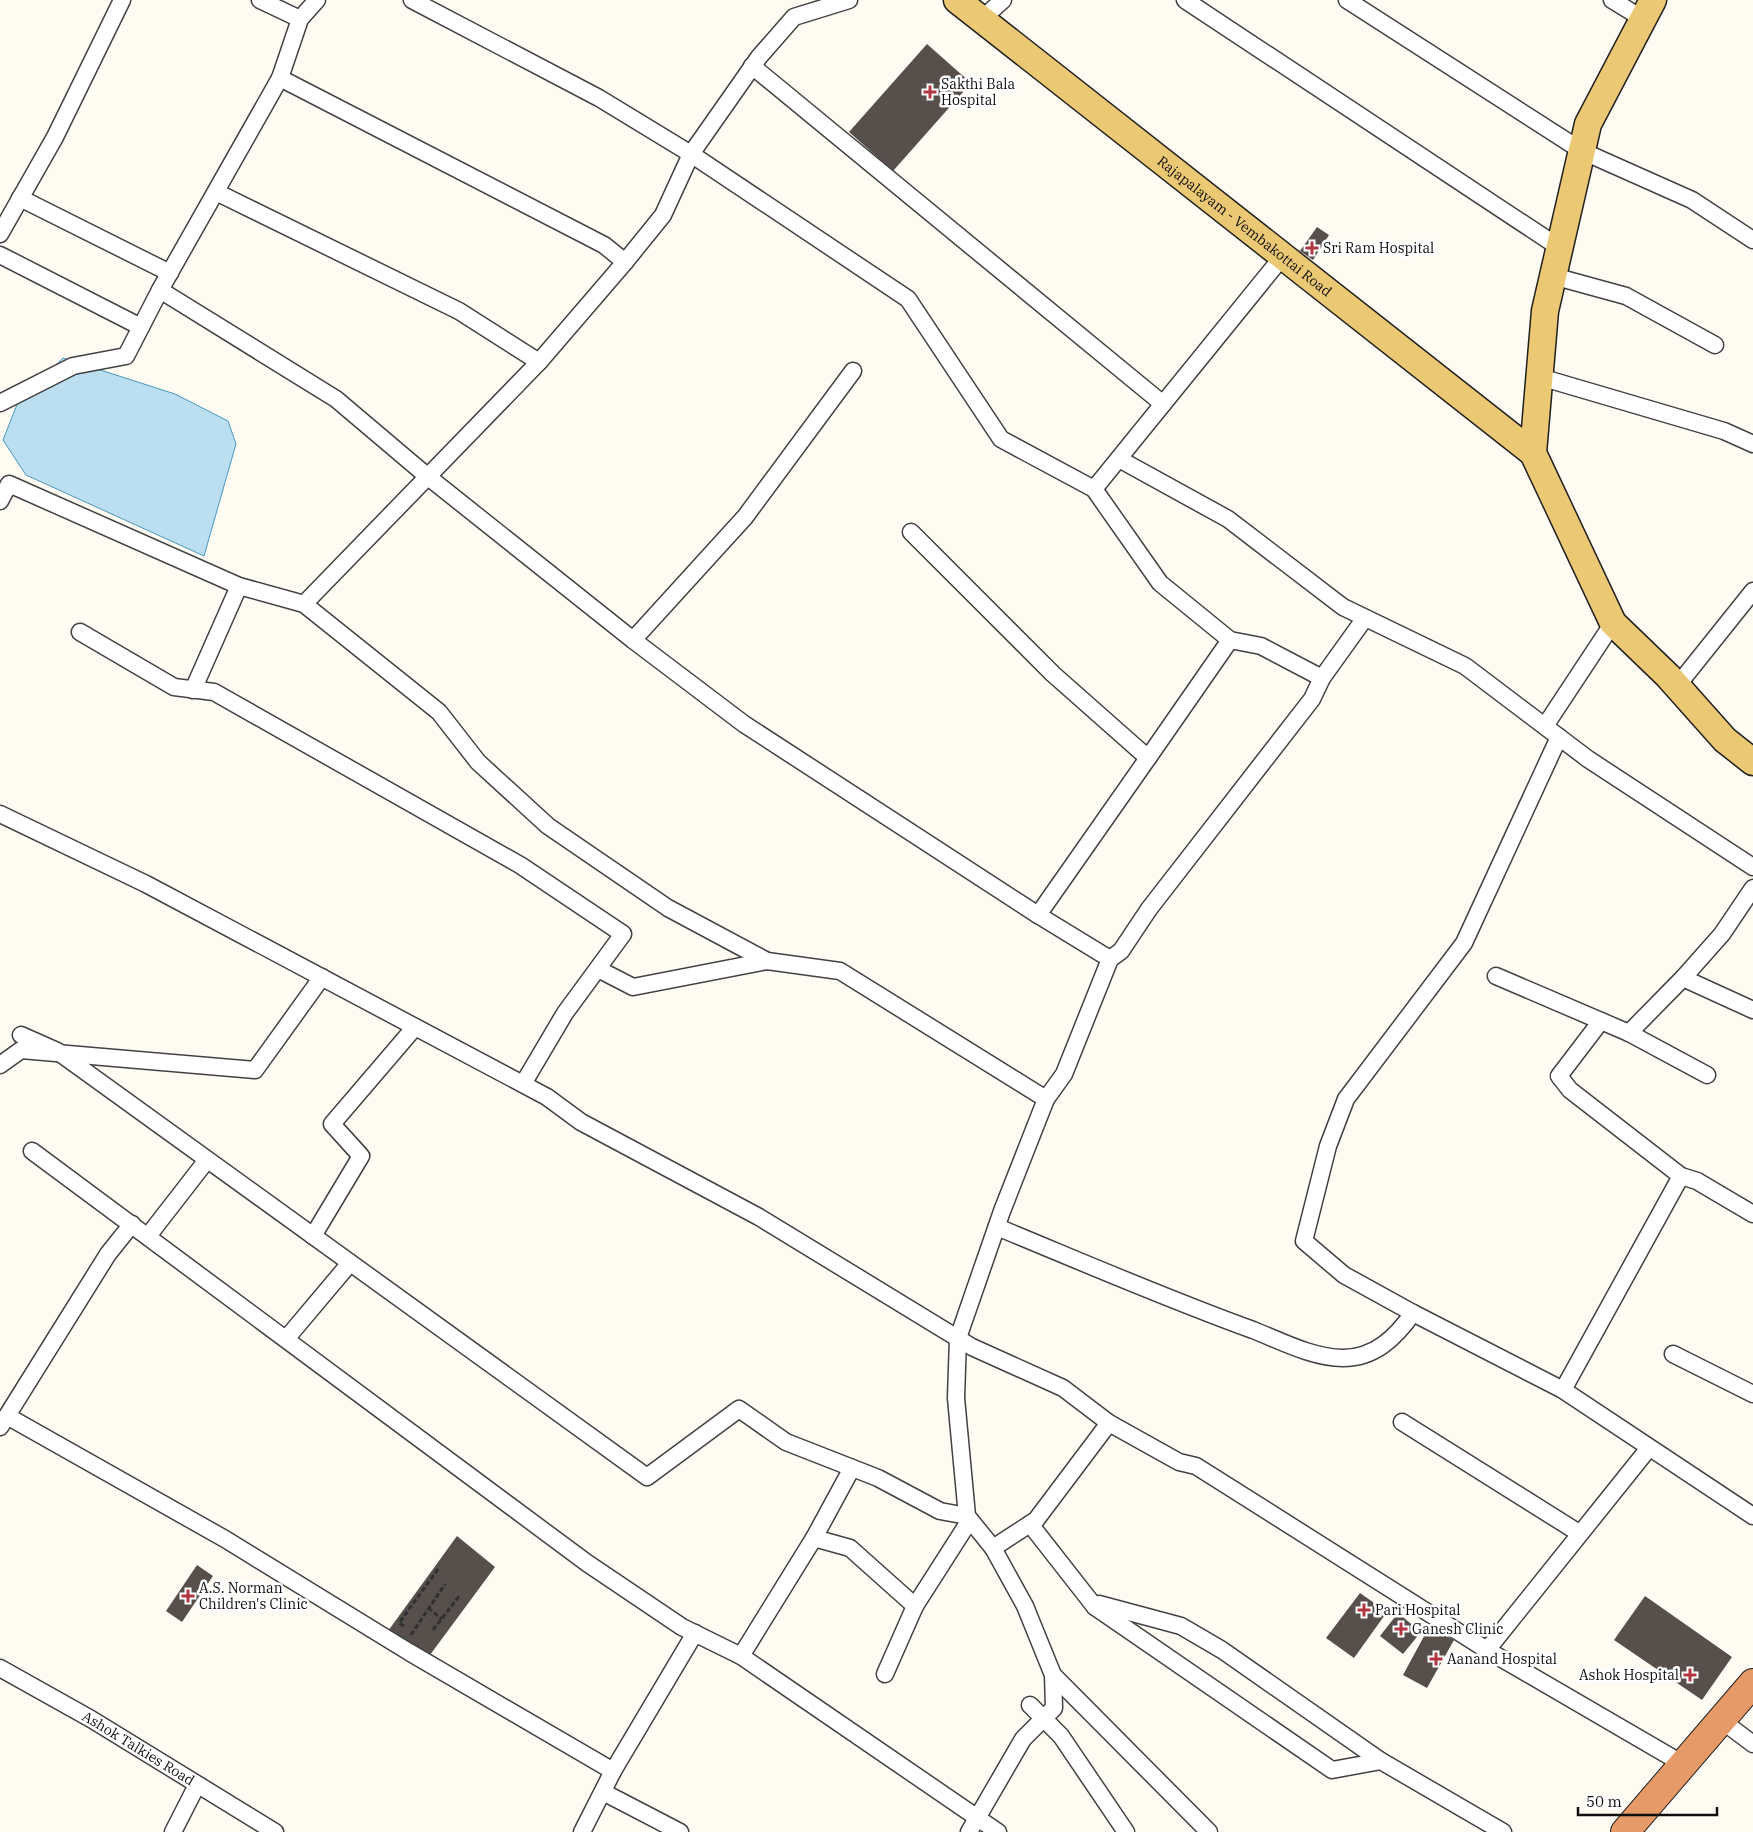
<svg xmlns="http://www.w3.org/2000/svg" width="1753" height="1832" font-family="'IBM Plex Serif',serif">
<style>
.water{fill:#bbdff0;stroke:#4997c0}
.building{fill:#564f4c}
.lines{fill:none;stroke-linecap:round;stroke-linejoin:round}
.street-casing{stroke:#424242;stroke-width:19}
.primary-casing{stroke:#202020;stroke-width:29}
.highway-casing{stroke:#202020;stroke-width:30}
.path{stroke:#313131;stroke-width:3;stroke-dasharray:5 2.5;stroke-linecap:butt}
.street{stroke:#fff;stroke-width:16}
.primary{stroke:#ebc874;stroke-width:26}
.highway{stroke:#e69a67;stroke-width:28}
.poi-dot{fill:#b13441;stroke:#fff;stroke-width:2}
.labels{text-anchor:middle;stroke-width:5;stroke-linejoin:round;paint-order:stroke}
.poi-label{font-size:14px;fill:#0f0f0f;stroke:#fff;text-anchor:start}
.street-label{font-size:14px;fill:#0f0f0f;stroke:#fff}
</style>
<rect width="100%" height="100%" fill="#fefbf2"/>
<!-- water -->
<path class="water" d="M63,358l112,36 53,27 8,23 -32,112 -178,-81 -23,-35 15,-38z"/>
<!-- building -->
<path class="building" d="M927,44l44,39 -78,88 -44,-39z
M1317,227l12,8 -16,25 -13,-9z
M457,1536l38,31 -68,92 -39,-28z
M197,1565l16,11 -31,46 -16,-11z
M1360,1593l27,19 -33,46 -28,-20z
M1645,1596l87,61 -30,43 -88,-60z
M1398,1613l23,19 -18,22 -23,-18z
M1429,1627l25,13 -27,48 -24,-13z"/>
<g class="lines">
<defs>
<g id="street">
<path d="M260,0l40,19"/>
<path d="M412,0l187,98 92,56 217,145 93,140 93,50 66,94 70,57 31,6 61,32"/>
<path d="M1185,0l375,248"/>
<path d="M1347,0l235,151 110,49 61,40"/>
<path d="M1612,0l31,19"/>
<path d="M982,19l21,-19"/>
<path d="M752,66l411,338"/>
<path d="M280,78l324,167 21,17"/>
<path d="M216,192l243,119 80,51"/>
<path d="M20,198l150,75"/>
<path d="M0,234l55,-97 67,-137"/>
<path d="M0,255l141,72"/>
<path d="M1553,276l73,20 89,49"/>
<path d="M160,290l176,109 91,77 206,164 111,84 294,191 72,44"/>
<path d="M1540,377l184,54 29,13"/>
<path d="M0,403l73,-37 53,-10 34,-66 120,-212 20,-59 17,-19"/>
<path d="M1119,459l109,60 115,88 122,59 123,93 165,108"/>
<path d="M1094,489l189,-233"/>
<path d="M0,501l9,-17 230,102 65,18 135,108 39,50 70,64 120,82 99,53"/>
<path d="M911,532l142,142 95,84 82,-118"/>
<path d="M304,604l235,-242 86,-100 38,-47 28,-61 68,-97 35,-40 55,-17"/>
<path d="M80,632l94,55 40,5 306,173 103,69 -58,79 -42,71"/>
<path d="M633,640l112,-123 108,-146"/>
<path d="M1677,686l76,-95"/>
<path d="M193,690l46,-104"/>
<path d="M1545,726l68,-103"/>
<path d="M1559,737l-95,206 -118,156 -18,47 -24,95 40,34 69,38 150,77 190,126"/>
<path d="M0,814l146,70 401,213 34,25 178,95 213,130 91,41 46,35 70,39 17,4 291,184 196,114"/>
<path d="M1038,915l110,-157"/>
<path d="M598,969l35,18 134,-26 73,10 206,128"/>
<path d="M1496,976l133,57 78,42"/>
<path d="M1683,978l70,32"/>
<path d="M1601,1021l-42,55 11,14 111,86 16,5 56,33"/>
<path d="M1629,1033l54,-55 39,-44 31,-46"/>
<path d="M21,1035l36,16 590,426 92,-68 47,33 92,36 62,33 27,5"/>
<path d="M0,1065l21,-15 234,20 67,-93"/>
<path d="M32,1151l555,412 95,64 59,29 257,176"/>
<path d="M997,1227c85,35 170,72 256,103 28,11 60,28 90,28 32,0 53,-21 70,-45"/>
<path d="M148,1236l59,-76"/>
<path d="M313,1236l48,-80 -29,-32 83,-97"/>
<path d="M286,1339l64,-76"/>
<path d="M1673,1354l80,40"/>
<path d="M1563,1390l118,-214"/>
<path d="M7,1416l218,123 184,113 204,119 -31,61"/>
<path d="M1402,1422l177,111"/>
<path d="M0,1427l108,-173 24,-30"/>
<path d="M1030,1524l65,83 237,163 49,-9"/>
<path d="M814,1538l38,-70"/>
<path d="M993,1548l43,-28 73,-97"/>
<path d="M1095,1607l4,-3 82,22 41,24 159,111 122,71"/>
<path d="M1487,1650l162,-202"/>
<path d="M741,1656l73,-118 36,10 65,58 55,-86"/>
<path id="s1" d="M0,1668l91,51 184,113"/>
<path d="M885,1674l30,-68"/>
<path d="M1053,1675l156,157"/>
<path d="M1030,1705l31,31 65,96"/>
<path d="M1721,1720l32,24"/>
<path d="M613,1771l82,-138"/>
<path d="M603,1792l77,40"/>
<path d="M173,1832l24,-47"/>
<path d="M969,1832l54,-93 31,-31 -1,-33 -28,-69 -32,-58 -26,-32 -11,-118 2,-60 44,-127 44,-112 18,-25 46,-115 11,-8 28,-42 163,-210 10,-21 43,-60"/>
</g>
<g id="primary">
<path id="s2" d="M957,0l576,453"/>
<path d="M1653,0l-65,124 -43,187 -12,142 80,170 55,53 57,64 28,22"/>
</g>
<path id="highway" d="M1625,1832l128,-149"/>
</defs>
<!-- street casing -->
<use href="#street" class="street-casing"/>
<!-- primary casing -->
<use href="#primary" class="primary-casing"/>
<!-- highway casing -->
<use href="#highway" class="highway-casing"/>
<!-- path -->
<path class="path" d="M428,1608l14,11
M404,1626l-5,-3 39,-54
M433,1630l27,-35
M411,1635l34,-51"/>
<!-- street -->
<use href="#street" class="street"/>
<!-- primary -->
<use href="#primary" class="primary"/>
<!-- highway -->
<use href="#highway" class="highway"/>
</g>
<!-- markers -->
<g class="poi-dot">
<path d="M927.5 84.5h5v5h5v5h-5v5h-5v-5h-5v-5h5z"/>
<path d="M1309.5 240.5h5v5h5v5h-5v5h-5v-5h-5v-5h5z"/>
<path d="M185.5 1588.5h5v5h5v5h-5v5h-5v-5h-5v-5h5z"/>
<path d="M1361.5 1602.5h5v5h5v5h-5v5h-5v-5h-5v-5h5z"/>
<path d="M1398.5 1621.5h5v5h5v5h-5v5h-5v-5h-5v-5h5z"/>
<path d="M1433.5 1651.5h5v5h5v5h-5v5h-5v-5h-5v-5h5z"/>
<path d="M1687.5 1667.5h5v5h5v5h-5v5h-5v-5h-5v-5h5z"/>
</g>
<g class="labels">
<!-- poi labels -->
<g class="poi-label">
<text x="941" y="89">Sakthi Bala<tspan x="941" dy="16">Hospital</tspan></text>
<text x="1323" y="253">Sri Ram Hospital</text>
<text x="199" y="1593">A.S. Norman<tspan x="199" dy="16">Children's Clinic</tspan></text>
<text x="1375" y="1615">Pari Hospital</text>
<text x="1412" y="1634">Ganesh Clinic</text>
<text x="1447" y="1664">Aanand Hospital</text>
<text x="1679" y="1680" text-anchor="end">Ashok Hospital</text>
</g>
<!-- street labels -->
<g class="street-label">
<text dy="5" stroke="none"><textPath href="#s2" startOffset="366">Rajapalayam - Vembakottai Road</textPath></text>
<text dy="5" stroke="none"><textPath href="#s1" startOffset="160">Ashok Talkies Road</textPath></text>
</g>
</g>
<!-- scale -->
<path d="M1578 1807v8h139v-8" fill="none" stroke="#0f0f0f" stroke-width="2.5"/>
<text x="1586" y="1807" font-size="15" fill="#0f0f0f" stroke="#ffffff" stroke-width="4" paint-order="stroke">50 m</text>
</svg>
